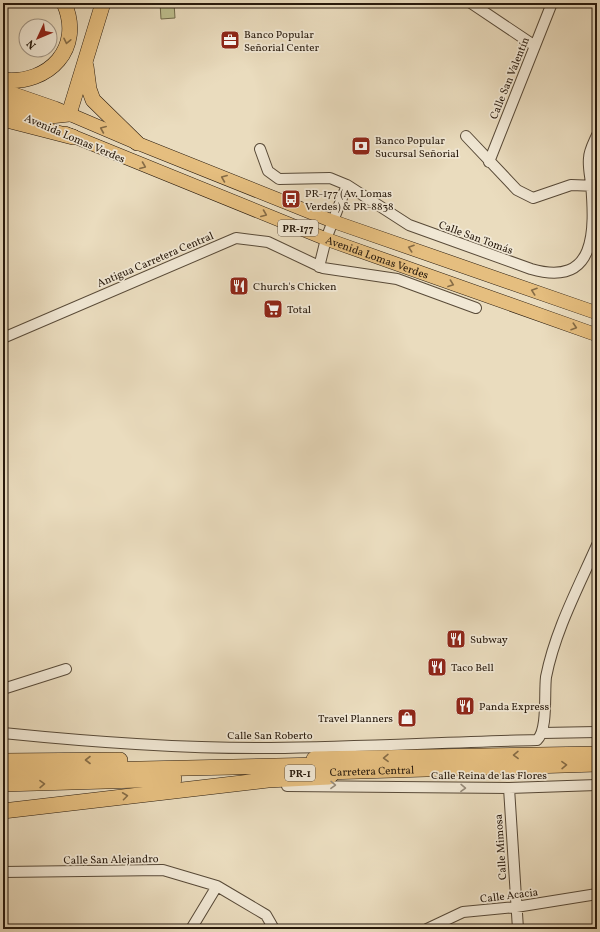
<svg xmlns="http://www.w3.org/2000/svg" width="600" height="932" font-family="Vollkorn,serif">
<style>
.green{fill:#bdbf8e;stroke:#726c4d}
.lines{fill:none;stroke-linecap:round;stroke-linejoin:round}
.minor-casing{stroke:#584a38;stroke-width:12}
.major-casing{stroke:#27190c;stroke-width:14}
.highway-casing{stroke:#27190c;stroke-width:16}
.minor{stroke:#f1e8d5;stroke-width:10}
.major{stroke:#e5be7f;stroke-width:13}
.highway{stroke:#e5be7f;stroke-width:15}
.oneway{stroke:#866c46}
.oneway2{stroke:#968b7b}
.labels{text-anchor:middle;stroke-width:3.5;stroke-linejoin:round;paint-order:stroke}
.shield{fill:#f1e8d5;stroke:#645748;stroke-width:1}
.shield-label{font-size:10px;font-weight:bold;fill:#27190c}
.poi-label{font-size:11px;fill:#27190c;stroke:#f1e8d5;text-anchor:start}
.street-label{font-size:11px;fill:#27190c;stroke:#f1e8d5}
</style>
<rect width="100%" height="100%" fill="#eadcbe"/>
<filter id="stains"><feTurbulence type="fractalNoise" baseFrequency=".005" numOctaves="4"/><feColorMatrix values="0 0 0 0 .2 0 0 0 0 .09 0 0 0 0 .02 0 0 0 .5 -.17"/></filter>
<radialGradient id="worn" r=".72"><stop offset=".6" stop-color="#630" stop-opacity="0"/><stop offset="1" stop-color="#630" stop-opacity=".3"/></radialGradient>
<!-- green -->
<path class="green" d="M160,3h14l1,15 -14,1z"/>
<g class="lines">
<defs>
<path id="minor" d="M471,3l64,43
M466,136l51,54 16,8 38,-13 26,1
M260,149l8,22 11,8 51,-1 17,7 62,40 122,44c66,19 64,-39 60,-86 -1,-8 -3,-17 -2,-25 0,-7 5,-16 8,-23
M489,162l63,-159
M319,267l7,-28 21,-54
M3,338l233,-100 32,4 55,26 74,11 79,29
M3,689l63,-20
M3,733c89,9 179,16 268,15 89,-1 177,-6 266,-8 11,-10 7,-47 9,-63 9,-46 32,-89 51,-132
M542,733l55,-1
M287,786l222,2 88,-3
M509,788l9,141
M3,872l160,-2 54,16 49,29 8,14
M191,929l26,-43
M427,929l36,-17 53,-5 81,-13"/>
<g id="major">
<path d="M3,90l52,18 82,35 195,78 265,92"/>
<path d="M3,111l36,12"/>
<path id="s1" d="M65,133l261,106 271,96"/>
</g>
<g id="highway">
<path d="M86,66l3,23 4,11 44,43"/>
<path d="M3,80c46,5 81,-32 61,-77"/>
<path d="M3,101l47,15 19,-2 34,-111"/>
<path d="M3,119l70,18"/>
<path d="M314,759l283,-5"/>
<path d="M3,761l117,-1"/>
<path d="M3,772l317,-7 15,6 -6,6 -61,3 -265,31"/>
<path id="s2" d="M326,772l271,-8"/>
<path d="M3,784l171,-5"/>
</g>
</defs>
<!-- minor casing -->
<use href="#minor" class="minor-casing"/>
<!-- major casing -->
<use href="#major" class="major-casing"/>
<!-- highway casing -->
<use href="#highway" class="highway-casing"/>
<!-- minor -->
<use href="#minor" class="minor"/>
<!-- major -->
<use href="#major" class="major"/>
<!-- highway -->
<use href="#highway" class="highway"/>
</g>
<!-- one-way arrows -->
<defs><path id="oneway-chevron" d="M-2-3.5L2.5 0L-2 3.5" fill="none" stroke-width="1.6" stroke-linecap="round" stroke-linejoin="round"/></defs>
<g class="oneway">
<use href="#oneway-chevron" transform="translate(67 41) rotate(102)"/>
<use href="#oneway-chevron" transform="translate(103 129) rotate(-157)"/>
<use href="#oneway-chevron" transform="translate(143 166) rotate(22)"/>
<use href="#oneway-chevron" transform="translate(224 178) rotate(-158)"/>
<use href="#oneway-chevron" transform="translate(264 214) rotate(22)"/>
<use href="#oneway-chevron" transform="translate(411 248) rotate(-161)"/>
<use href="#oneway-chevron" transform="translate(451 284) rotate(20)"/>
<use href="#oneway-chevron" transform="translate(534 291) rotate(-161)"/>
<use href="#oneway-chevron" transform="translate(574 327) rotate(18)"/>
<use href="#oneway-chevron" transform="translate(516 755) rotate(179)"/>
<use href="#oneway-chevron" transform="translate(386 758) rotate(179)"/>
<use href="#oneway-chevron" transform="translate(88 760) rotate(-180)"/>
<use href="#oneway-chevron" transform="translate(564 765) rotate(-1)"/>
<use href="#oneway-chevron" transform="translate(42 784) rotate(-1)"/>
<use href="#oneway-chevron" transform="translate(125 796) rotate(-7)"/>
</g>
<g class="oneway2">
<use href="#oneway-chevron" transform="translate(333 785) rotate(1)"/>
<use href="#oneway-chevron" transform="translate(463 788) rotate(1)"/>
</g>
<!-- icons -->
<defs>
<symbol id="office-square" viewBox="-11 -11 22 22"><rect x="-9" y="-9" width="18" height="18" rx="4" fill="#8f2418" stroke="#f1e8d5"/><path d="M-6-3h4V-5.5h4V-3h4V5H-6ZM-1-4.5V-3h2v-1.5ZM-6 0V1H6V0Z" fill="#fff"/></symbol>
<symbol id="bank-square" viewBox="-11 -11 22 22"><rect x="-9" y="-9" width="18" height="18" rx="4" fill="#8f2418" stroke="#f1e8d5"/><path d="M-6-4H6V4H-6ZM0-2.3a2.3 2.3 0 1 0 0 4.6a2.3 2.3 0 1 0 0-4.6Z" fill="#fff"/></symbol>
<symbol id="bus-square" viewBox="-11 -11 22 22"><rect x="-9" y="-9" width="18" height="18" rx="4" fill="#8f2418" stroke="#f1e8d5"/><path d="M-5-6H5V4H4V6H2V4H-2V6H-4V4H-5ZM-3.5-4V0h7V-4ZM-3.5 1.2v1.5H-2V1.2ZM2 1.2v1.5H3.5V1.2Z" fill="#fff"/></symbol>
<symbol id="restaurant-square" viewBox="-11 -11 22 22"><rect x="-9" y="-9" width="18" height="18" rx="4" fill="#8f2418" stroke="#f1e8d5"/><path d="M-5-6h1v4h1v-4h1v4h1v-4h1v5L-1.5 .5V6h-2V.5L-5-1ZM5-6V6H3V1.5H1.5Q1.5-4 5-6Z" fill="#fff"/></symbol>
<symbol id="supermarket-square" viewBox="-11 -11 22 22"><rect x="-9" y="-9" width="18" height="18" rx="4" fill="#8f2418" stroke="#f1e8d5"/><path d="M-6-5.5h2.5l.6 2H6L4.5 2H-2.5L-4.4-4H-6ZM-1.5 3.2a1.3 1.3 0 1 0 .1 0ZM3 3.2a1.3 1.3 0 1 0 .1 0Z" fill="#fff"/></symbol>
<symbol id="shop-square" viewBox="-11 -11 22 22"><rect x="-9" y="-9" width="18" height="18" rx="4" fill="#8f2418" stroke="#f1e8d5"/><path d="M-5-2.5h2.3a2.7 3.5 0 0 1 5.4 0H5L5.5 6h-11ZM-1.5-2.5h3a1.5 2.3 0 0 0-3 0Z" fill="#fff"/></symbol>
</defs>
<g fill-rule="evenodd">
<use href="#office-square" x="219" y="29" width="22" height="22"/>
<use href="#bank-square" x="350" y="135" width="22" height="22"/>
<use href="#bus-square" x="280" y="188" width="22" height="22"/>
<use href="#restaurant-square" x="228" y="275" width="22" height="22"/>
<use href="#supermarket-square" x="262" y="298" width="22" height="22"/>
<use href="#restaurant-square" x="445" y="628" width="22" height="22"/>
<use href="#restaurant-square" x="426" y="656" width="22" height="22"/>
<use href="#restaurant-square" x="454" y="695" width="22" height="22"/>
<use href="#shop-square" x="396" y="707" width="22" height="22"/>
</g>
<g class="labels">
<!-- shield labels -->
<g class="shield">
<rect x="278" y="220" width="40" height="16" rx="3"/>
<rect x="285" y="765" width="30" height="16" rx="3"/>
</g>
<g class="shield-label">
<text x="298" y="232">PR-177</text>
<text x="300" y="777">PR-1</text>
</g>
<!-- poi labels -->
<g class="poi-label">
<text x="244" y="38">Banco Popular<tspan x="244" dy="13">Señorial Center</tspan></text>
<text x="375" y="144">Banco Popular<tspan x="375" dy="13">Sucursal Señorial</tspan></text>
<text x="305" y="197">PR-177 (Av. Lomas<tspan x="305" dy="13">Verdes) &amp; PR-8838</tspan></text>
<text x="253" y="290">Church's Chicken</text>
<text x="287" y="313">Total</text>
<text x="470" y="643">Subway</text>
<text x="451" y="671">Taco Bell</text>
<text x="479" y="710">Panda Express</text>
<text x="393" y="722" text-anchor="end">Travel Planners</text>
</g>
<!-- street labels -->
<g class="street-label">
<text transform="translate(509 78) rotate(-68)" y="4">Calle San Valentín</text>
<text transform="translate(75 138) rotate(23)" y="4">Avenida Lomas Verdes</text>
<text transform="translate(476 237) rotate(20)" y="4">Calle San Tomás</text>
<text dy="4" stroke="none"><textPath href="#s1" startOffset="336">Avenida Lomas Verdes</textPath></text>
<text transform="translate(155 259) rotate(-23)" y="4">Antigua Carretera Central</text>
<text x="270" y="739">Calle San Roberto</text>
<text dy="4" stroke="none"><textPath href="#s2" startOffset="46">Carretera Central</textPath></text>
<text x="489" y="779">Calle Reina de las Flores</text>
<text transform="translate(500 847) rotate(-94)" y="4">Calle Mimosa</text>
<text transform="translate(111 859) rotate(-1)" y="4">Calle San Alejandro</text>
<text transform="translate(509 895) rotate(-7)" y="4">Calle Acacia</text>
</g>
</g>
<!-- margin -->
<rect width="600" height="932" fill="none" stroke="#eadcbe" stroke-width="16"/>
<rect x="4" y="4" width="592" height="924" fill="none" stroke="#27190c" stroke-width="2"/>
<rect x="8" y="8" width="584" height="916" fill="none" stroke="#27190c"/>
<!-- north arrow -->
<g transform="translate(38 38) rotate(226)"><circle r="19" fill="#f1e8d5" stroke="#a09585"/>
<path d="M0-3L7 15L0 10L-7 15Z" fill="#8f2418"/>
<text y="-6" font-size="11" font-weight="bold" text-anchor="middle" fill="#27190c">N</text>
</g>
<rect width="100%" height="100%" filter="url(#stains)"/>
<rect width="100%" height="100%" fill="url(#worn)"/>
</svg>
